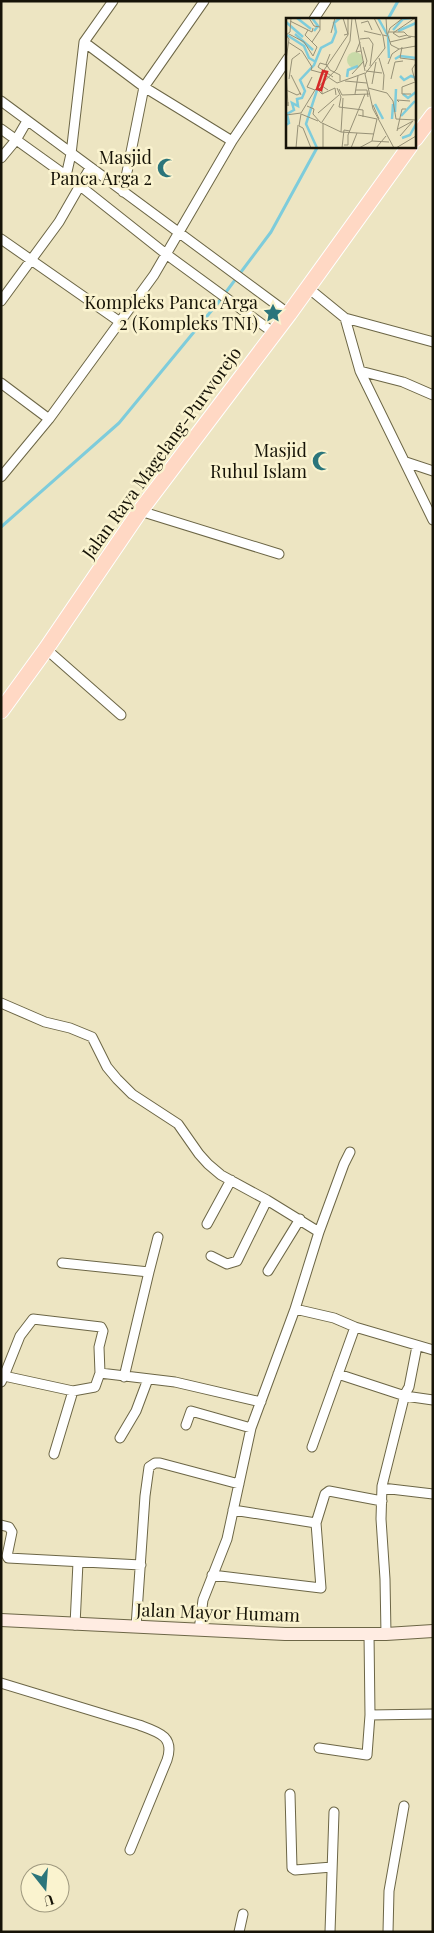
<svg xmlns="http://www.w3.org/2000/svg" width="434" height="1933" font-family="'Playfair Display',serif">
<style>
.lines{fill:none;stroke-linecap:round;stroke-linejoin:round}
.stream{stroke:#7eccdb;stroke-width:3}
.street-casing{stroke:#6c6646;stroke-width:11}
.secondary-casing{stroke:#6c6646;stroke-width:14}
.primary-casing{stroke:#fff;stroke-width:17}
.street{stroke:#fff;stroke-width:9}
.secondary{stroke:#ffece2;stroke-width:12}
.primary{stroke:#ffd8c4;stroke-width:15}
.labels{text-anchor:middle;stroke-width:5;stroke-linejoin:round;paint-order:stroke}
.poi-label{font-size:18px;fill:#161307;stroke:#faf3cf;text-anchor:end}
.street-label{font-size:18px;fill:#161307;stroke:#faf3cf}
.inset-river{fill:none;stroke:#7eccdb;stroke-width:2.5}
.inset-road{fill:none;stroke:#979177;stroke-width:1}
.view{fill:#d62828;fill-opacity:0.15;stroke:#d62828;stroke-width:2.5}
.inset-edge{fill:none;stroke:#161307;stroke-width:2.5}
</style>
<rect width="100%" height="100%" fill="#ede5c2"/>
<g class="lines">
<!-- stream -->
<path class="stream" d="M388,19l10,-18
M1,527l118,-104 98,-119 54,-72 47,-86"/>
<defs>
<path id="street" d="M314,19l12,-18
M84,42l60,45 88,54
M1,101l288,213
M1,129l78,56 87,69 108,79
M1,158l15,-18 11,-19
M66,176l5,-22 13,-112 29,-41
M123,192l21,-105 60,-86
M1,239l119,83
M307,287l38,31 88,24
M1,301l58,-79 31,-54
M345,318l15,53 73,149
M360,371l43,11 30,13
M1,383l48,36
M406,462l27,9
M1,477l48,-58 105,-144 78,-134 56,-83
M140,511l139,43
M46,649l75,66
M1,1003l44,19 25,6 22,9 15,30 10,12 15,15 46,30 21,30 9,10 13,11 46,25 52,32 -24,77 -44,119 -24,111 -24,61 -4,30
M207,1224l24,-44
M319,1232l25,-68 6,-12
M211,1256l16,8 10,-3 30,-61
M62,1263l87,9 -25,105
M268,1271l32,-52
M149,1272l9,-35
M295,1309l39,9 21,9 78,23
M338,1374l67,22 28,4
M4,1376l16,-40 13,-17 68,8 2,4 -4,16 1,26
M1,1382l3,-6 69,15 22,-4 5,-14 75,9 86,20
M186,1425l5,-14 60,17
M120,1438l16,-27 12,-32
M312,1447l43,-120
M54,1454l19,-63
M382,1488l51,6
M233,1510l83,13
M1,1525l8,2 3,5 -5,24 1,2 133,7
M212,1575l109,13 -5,-65 9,-29 4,-3 53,10
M75,1625l3,-63
M136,1627l9,-131 4,-29 6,-4h5l79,21
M386,1634l-1,-55 -4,-60 1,-33 23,-92 4,-7 8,-41
M1,1683l138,42c19,7 36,11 28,35l-37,90
M370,1715l63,-1
M319,1748l48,7 3,-40 -1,-81
M290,1794l2,74 3,2 37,-3
M239,1932l4,-18
M330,1932l4,-120
M388,1932l1,-41 15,-85"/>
<path id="secondary" d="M1,1620l284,14h101l47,-3"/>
<path id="primary" d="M415,139l18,-24
M1,711l45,-62 94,-138 149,-197 121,-168"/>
</defs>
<!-- street casing -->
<use href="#street" class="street-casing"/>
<!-- secondary casing -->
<use href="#secondary" class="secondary-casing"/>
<!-- primary casing -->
<use href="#primary" class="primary-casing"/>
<!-- street -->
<use href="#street" class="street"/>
<!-- secondary -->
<use href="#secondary" class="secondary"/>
<!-- primary -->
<use href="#primary" class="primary"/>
</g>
<!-- icons -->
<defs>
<symbol id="mosque-bare" viewBox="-9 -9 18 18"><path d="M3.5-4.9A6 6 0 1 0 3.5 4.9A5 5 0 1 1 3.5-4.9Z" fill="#2b757b" stroke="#faf3cf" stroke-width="2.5" paint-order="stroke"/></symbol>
<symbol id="sight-bare" viewBox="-9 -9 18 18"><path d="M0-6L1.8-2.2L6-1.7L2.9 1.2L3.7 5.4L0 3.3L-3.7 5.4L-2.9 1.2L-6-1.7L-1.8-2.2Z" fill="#2b757b" stroke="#faf3cf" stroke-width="2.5" paint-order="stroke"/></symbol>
</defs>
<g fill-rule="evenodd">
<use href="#mosque-bare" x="153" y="154" width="28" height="28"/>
<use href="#sight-bare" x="259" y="299" width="28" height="28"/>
<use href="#mosque-bare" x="308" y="447" width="28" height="28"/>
</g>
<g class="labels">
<!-- poi labels -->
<g class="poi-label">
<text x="152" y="164">Masjid<tspan x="152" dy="21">Panca Arga 2</tspan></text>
<text x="258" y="309">Kompleks Panca Arga<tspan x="258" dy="21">2 (Kompleks TNI)</tspan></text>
<text x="307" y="457">Masjid<tspan x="307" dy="21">Ruhul Islam</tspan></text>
</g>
<!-- street labels -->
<g class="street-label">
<text transform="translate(162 453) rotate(-54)" y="6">Jalan Raya Magelang-Purworejo</text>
<text transform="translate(218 1613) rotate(2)" y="6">Jalan Mayor Humam</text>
</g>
</g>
<!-- overview -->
<g transform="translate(286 18)">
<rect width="130" height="130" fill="#ede5c2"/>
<path d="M61 42a8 8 0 1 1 16 0a8 8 0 1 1-16 0Z" fill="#c8daa8"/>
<path class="inset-river" d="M11,0l14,11M26,0l6,8 -4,5M92,0l10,18 1,22M0,4l17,15M107,12l10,-11 8,-1M112,13l18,-8M9,16l18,16M1,17l17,11 5,12 7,4M109,41l5,-3 16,2M114,58l4,4 7,-4 5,2M61,59l1,-7 10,-4M117,76l5,4 8,-6M89,86l8,15M109,94l1,-23M115,98l14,-15M106,101l1,-15M0,107l3,-2 -2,-9 7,-4 -2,-7 6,3 -1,-7 5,-1 3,-7 -5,-11 14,-15 7,-17 11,-6 4,-10 -2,-9 6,-5M116,120l8,-3 6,-11M31,130l-11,-24 11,-34"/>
<path class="inset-road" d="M23,0l5,8 6,1M57,0l5,16 -4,1M62,0v17l-26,38 15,10 28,-10M69,0l10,53M88,0l9,18 2,12 -20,26 8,35 21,39M100,0l1,16M4,3l22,11 1,-4M75,5l7,-2 4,9M22,12l-3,5 7,7M78,13l17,4M103,14h15l4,4 8,1M45,15l4,-15M107,15l22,-15M107,15l6,4 8,-2M3,16l15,8 9,14 4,-9 -5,-5 8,-12v-12M97,17l4,1 3,-8 13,-10M102,18l3,9 8,4 17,-3M74,21l9,-1 4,6 -3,22M2,24l14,9 10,16 -1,3 11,3M74,24l-4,10 5,-1M104,24l21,-5M77,29l4,14 -2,6M116,29l-2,11 16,2M44,36l-4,10 4,6 10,5v6M93,40l5,17 -1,15M0,42l3,-21 -3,-4 4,-3 1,-14M102,46l4,-10 7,-5M41,47l-7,-2 -2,4 15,10M0,52l2,36v-4M80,53l16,2M66,56l12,-13M5,57l10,20M26,59l-5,10 8,3M3,61l3,-20 8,-6M105,61l4,-17 8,-1M59,63l22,2M129,63l-3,-12 4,-6M86,66l4,-22M36,68v8l13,-6 1,7M51,70l4,9 -2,10 24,3v7M82,70l19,5 6,8 3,18 20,1M53,71l3,6 27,-1M0,72l11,5 4,-2M70,72h11l1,7M36,76l-4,-4 4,-4 6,4M69,76l3,-18M125,76h-9v-7l13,-5M113,84l-2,-2 13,1M87,87l6,14M21,88l7,3 -1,5 7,8 21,10 33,2M32,95l21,-18M15,96l-2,12 4,2 8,20M15,96l17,7M0,97l15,-2 14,-23 21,-20 14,-29 2,-23M72,97l19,4M36,104l12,-18M112,111l15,-8M111,113l5,-22h4M55,114l2,-34M114,118l13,-15M86,123l17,1M58,127h4v-10l17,-41M10,130l2,-23M37,130v-25M56,130l2,-18 6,1M65,130l6,-15M73,130l13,-7 5,-22M90,130l10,-12M110,130l20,-12"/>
<path class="view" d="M37,53l4,1 -6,18 -4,-1z"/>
<rect width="130" height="130" class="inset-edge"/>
</g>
<!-- border -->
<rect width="434" height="1933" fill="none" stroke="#161307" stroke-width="5"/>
<!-- north arrow -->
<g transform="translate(45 1888) rotate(163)"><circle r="24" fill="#faf3cf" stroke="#9f997f"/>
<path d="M0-4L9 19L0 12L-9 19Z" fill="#2b757b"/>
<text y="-8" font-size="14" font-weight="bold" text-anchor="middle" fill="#161307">U</text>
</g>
</svg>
